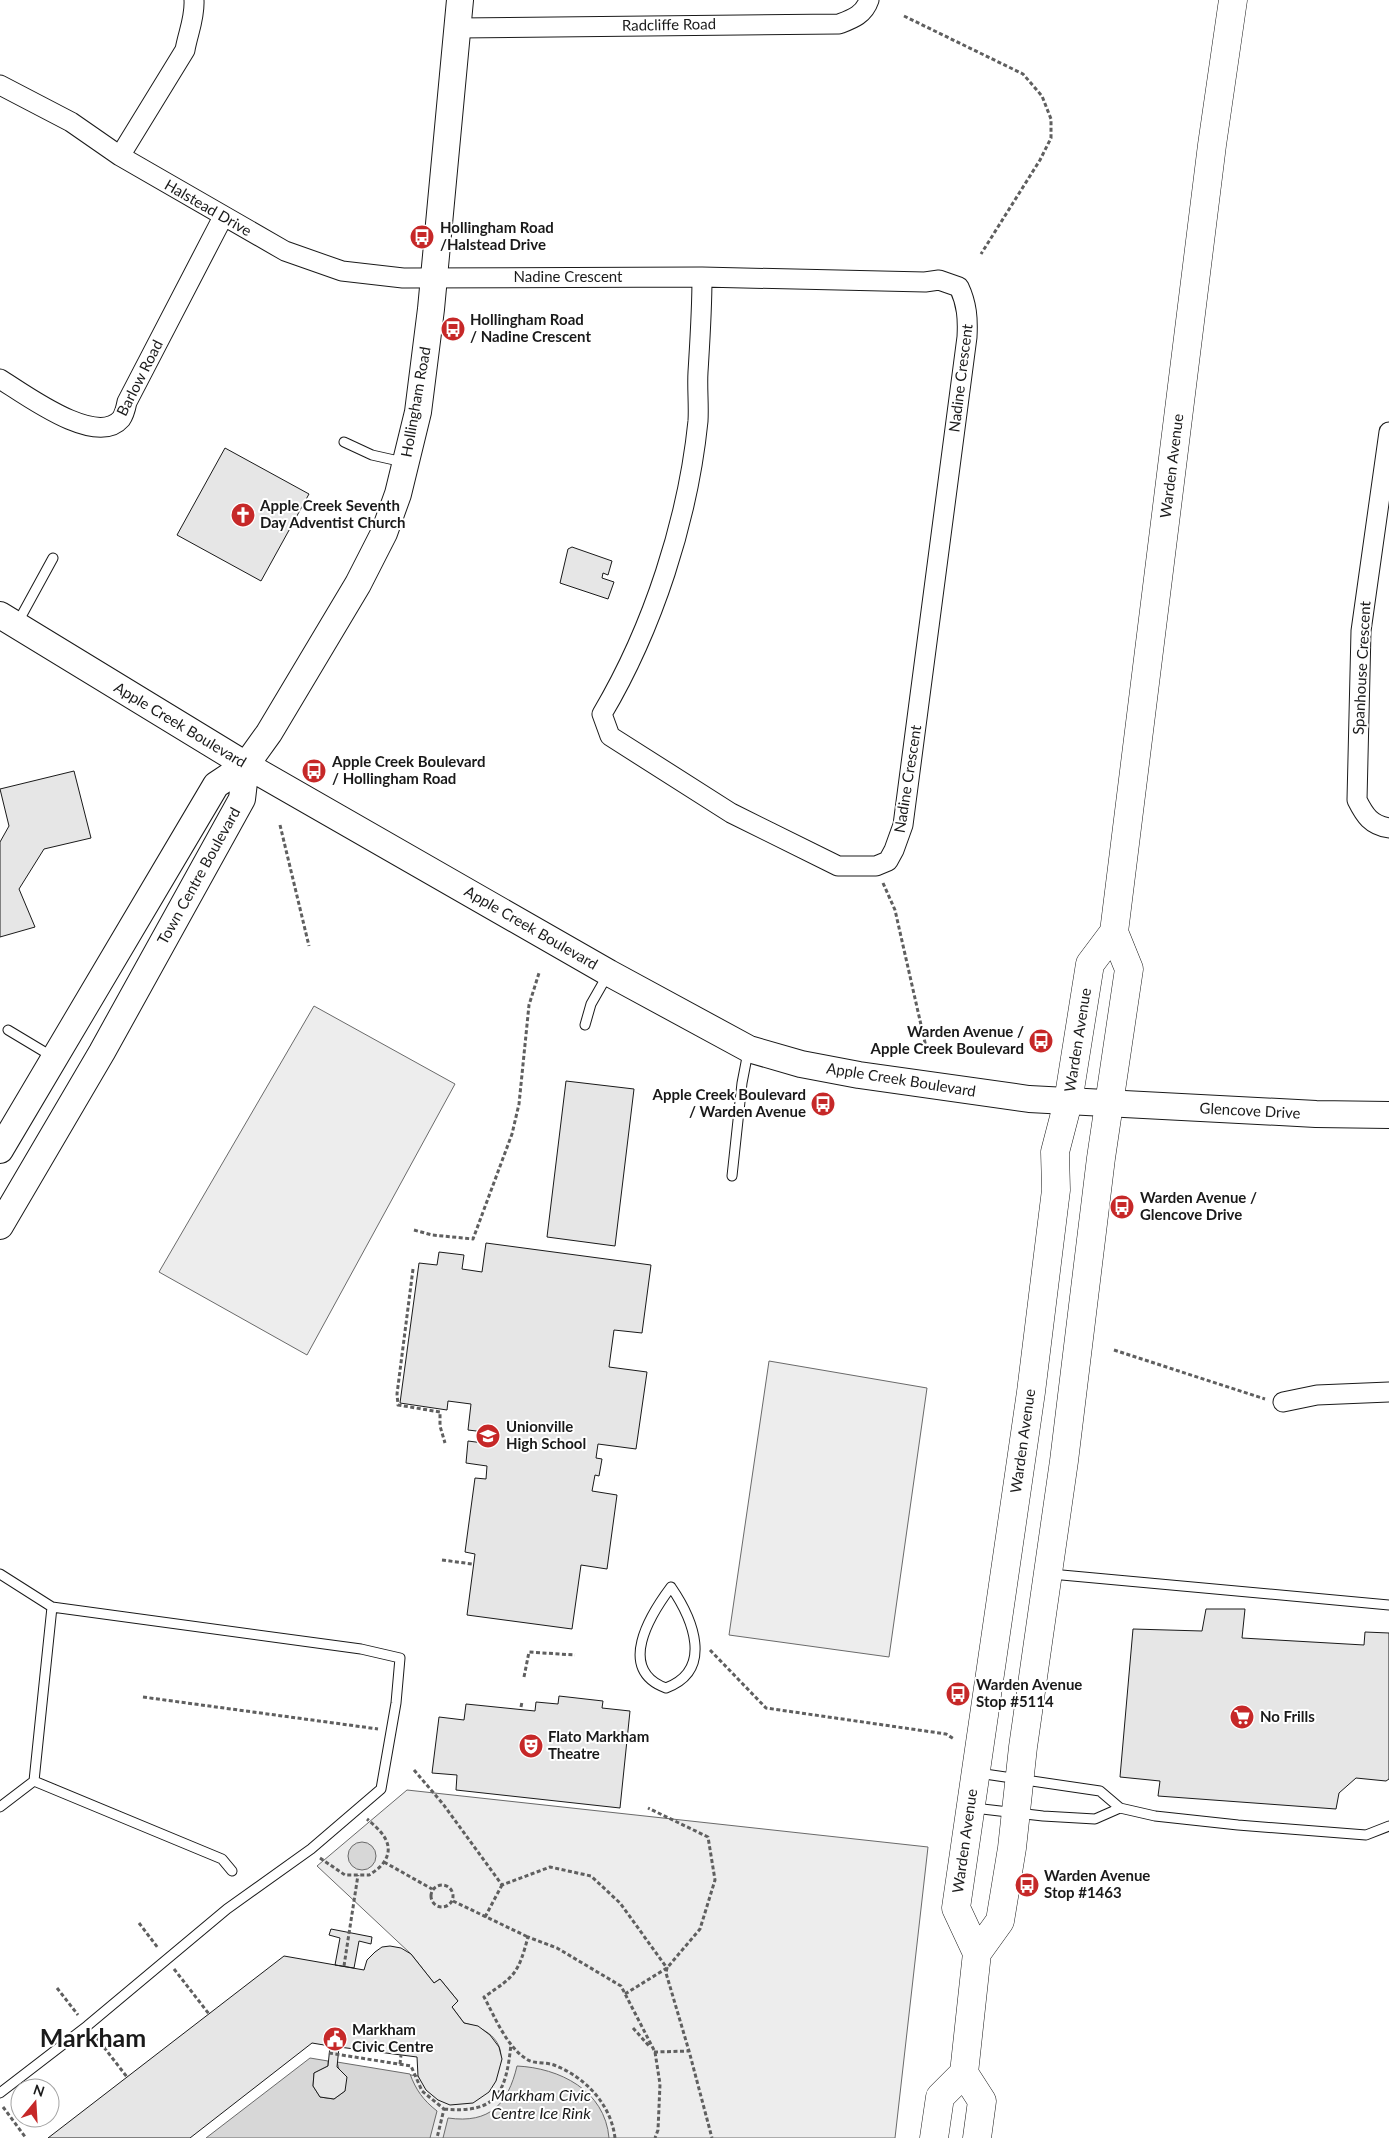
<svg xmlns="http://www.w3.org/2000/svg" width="1389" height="2138" font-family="Lato,sans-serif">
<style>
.green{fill:#ededed;stroke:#6a6a6a}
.water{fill:#d7d7d7;stroke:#6a6a6a}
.building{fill:#e6e6e6;stroke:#1a1a1a}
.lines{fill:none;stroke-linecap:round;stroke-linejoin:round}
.lane-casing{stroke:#1a1a1a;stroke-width:11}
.street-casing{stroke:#1a1a1a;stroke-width:21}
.secondary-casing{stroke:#1a1a1a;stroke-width:28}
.primary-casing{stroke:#1a1a1a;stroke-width:29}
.path{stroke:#5f5f5f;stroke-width:3;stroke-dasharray:4 2.5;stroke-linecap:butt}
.lane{stroke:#fff;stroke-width:9}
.street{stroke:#fff;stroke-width:19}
.secondary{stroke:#fff;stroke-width:26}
.primary{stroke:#fff;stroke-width:28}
.labels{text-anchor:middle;stroke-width:4;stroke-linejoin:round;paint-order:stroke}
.street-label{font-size:15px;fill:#1a1a1a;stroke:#fff}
.poi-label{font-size:15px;font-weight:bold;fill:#1a1a1a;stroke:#fff;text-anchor:start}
.water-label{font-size:16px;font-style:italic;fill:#1a1a1a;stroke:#fff}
.town-label{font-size:25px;font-weight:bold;fill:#1a1a1a;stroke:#fff}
</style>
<rect width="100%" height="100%" fill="#fff"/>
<!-- green -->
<path class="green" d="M314,1006l141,78 -148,271 -148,-83z
M769,1361l158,27 -38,269 -160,-22z
M407,1790l521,57 -33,291h-656l94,-74 85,12c49,62 131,-34 46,-53l-12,-16 6,-6 -18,-22 -6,4 -23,-29 -94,-88z"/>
<!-- water -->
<path class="water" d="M348 1856a14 14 0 1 1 28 0a14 14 0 1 1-28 0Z
M310,2058l18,3v5l-14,7 -1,13 7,11 14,2 11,-8 -8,-29 73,12c6,16 13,26 27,37l-7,27h-224z
M517,2066c42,2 88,24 92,72h-166l5,-20c42,6 60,-14 69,-52z"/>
<!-- building -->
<path class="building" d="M225,448l84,46 -48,87 -84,-46z
M572,547l40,14 -4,14 -5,-2 -1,5 12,4 -6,17 -48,-16 8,-34z
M74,771l17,67 -47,11 -25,40 16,38 -35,10v-95l9,-16 -9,-37z
M566,1081l68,8 -19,157 -68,-9z
M486,1243l165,22 -9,68 -28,-3 -5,37 38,5 -11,77 -38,-5 -2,14 6,1 -3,17 -4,-1 -3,16 25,4 -10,74 -26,-4 -9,64 -105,-14 8,-61 -10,-2 10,-74 11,1 1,-13 -21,-3 2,-22 23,3 2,-11 -25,-3 3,-26 -23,-3 -1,9 -47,-7 19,-140 18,2 2,-13 25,3 -2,14 20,3z
M1206,1609h39l-3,29 122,7 1,-13 24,1v146l-3,2 -30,-3 -17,15 -3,16 -178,-13 2,-15 -40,-4 13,-148 69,2z
M559,1696l44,5 -1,7 28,3 -10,97 -164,-18 1,-15 -25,-2 7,-56 25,3 2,-16 69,7 1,-9 22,2z
M331,1929l41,8 -1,7 -12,-3 -5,27 -19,-3 5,-27 -11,-3z
M390,1946l11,2 10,6 23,29 6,-4 18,22 -6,6 12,16 14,3 12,9 9,12 3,12 -6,22 -7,11 -16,11 -23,2 -12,-5 -12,-10 -8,-14 -1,-19 -78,-10 -2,20 10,10 -2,14 -11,8 -14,-2 -7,-11 1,-13 14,-7 2,-20 -18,-3 -122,95h-142l236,-182 80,14 3,-10 8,-8 7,-5z"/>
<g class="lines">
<defs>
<path id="lane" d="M344,442l28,13 31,7
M18,622l35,-64
M585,1025l6,-21 16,-28
M8,1030l45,27
M732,1176l10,-93 6,-31
M0,1574l52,33 309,42 39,9 -4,45 -15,86 -70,60 -84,60 -140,117 -87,67
M1051,1574l338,31
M671,1587c22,32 43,83 -5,101 -50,-18 -16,-73 5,-101z
M978,1773l122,18 20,17 35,8 83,9 128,10 23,-9
M34,1781l188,78 10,12
M0,1807l34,-26 18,-174
M974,1808l69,8 52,3 25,-11"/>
<path id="street" d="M458,28l381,-4c13,-5 25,-9 30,-24
M0,85l71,37 49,34 165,95 57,20 61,7 299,-1 223,5 14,-2 20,7c8,17 9,32 8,50l-64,488 -9,25 -6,11 -12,5h-38l-107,-53 -121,-77 -8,-22c51,-86 86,-194 96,-293 1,-16 -1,-33 0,-49 2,-33 4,-62 4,-95
M120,156l65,-106c3,-17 10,-32 9,-50
M0,379c23,14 96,69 121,40 3,-4 5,-12 6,-17l96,-185
M1389,432l-28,199 -4,169c8,16 14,25 32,28
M1283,1402l34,-7 72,-3"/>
<path id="secondary" d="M0,615l246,150 363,208 140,76 52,15 58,11 170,24 287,15 73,1
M0,1150l216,-365 30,-20 23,-32 89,-149 26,-51 14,-39 20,-82 13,-103 29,-309
M0,1226l102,-174 140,-253 4,-34"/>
<path id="primary" d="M977,1953l23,-32 12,-73 11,-101 41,-286 37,-303 28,-189 -15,-37
M934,2138l6,-41 24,-24
M977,2138l5,-37 -18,-28 13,-120 -21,-45 75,-516 25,-202 -1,-38 13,-50 22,-138 24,-32 98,-787 21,-145"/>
</defs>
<!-- lane casing -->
<use href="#lane" class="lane-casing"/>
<!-- street casing -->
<use href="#street" class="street-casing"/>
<!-- secondary casing -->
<use href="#secondary" class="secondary-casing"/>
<!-- primary casing -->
<use href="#primary" class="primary-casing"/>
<!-- path -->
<path class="path" d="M904,16l119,58 19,22 9,23v19l-11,22 -59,94
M280,825l29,121
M883,883l12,27 31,137
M414,1230l18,5 41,4 39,-105 7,-30 10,-99 10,-32
M413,1269l-16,125 1,11 42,7v14l5,17
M1114,1350l151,49
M442,1560l30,4
M710,1650l56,58 180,26 8,5
M524,1677l5,-25 46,3
M143,1697l235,32
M521,1707l1,-5
M414,1770l29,34 59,81 48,-18 41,9 29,27 47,65 -1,5 23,78
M320,1858l25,17h24c5,-3 12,-8 15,-13 12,-18 -4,-32 -17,-43
M384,1862l48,27
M431 1896a11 11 0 1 1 22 0a11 11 0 1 1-22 0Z
M453,1901l75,36
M485,1917l17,-32
M139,1923l19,25
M344,1966l14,-91
M174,1969l35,45
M57,1988l21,27
M625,1994l42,-26 33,-39 15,-49 -7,-43 -60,-29
M633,2028l17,19
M96,2037l31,40
M654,2052l35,-1 23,87
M329,2053l82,13 11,25 22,18 -7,29
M400,2064l1,-9
M3,2107l23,31
M444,2109c53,5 62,-16 67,-65
M615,2138c-4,-34 -30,-61 -61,-73 -8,-3 -19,-1 -26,-5 -21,-12 -33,-43 -44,-63 31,-21 34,-23 44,-60l29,11 64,38 34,66 5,32 -2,46 -3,8"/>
<!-- lane -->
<use href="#lane" class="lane"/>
<!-- street -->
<use href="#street" class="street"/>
<!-- secondary -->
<use href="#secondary" class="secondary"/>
<!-- primary -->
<use href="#primary" class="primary"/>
</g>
<!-- icons -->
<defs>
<symbol id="bus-disc" viewBox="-11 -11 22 22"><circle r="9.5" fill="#c62828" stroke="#fff"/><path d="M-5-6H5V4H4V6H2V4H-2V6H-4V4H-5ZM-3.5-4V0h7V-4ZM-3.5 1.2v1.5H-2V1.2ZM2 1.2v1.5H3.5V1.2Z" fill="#fff"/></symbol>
<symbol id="church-disc" viewBox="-11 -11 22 22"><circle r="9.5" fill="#c62828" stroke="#fff"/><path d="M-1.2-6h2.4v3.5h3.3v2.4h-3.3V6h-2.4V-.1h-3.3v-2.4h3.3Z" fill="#fff"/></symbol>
<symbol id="school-disc" viewBox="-11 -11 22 22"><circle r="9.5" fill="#c62828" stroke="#fff"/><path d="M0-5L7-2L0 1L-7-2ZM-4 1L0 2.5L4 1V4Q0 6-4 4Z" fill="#fff"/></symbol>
<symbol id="supermarket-disc" viewBox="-11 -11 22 22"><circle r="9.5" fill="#c62828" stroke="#fff"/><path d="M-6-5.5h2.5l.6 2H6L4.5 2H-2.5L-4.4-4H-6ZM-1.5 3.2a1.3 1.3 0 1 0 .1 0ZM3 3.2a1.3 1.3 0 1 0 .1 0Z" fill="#fff"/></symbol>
<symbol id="theatre-disc" viewBox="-11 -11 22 22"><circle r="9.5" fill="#c62828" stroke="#fff"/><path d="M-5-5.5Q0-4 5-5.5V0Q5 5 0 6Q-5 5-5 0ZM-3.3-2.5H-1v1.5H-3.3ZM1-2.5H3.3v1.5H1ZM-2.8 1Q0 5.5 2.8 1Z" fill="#fff"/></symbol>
<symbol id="civic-disc" viewBox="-11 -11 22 22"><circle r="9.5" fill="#c62828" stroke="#fff"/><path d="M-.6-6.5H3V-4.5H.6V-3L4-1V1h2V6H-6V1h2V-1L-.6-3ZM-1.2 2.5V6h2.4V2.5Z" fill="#fff"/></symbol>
</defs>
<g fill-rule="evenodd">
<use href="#bus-disc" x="408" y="223" width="28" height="28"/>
<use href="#bus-disc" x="439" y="315" width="28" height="28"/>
<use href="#church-disc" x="229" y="501" width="28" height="28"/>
<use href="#bus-disc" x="300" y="757" width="28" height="28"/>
<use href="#bus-disc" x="1027" y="1027" width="28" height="28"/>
<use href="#bus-disc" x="809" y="1090" width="28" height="28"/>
<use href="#bus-disc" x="1108" y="1193" width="28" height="28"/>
<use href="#school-disc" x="474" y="1422" width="28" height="28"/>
<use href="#bus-disc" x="944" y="1680" width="28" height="28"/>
<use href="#supermarket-disc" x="1228" y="1703" width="28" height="28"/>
<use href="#theatre-disc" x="517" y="1732" width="28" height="28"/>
<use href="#bus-disc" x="1013" y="1871" width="28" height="28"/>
<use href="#civic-disc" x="321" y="2025" width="28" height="28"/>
</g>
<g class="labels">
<!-- street labels -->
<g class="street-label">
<text transform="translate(669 25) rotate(-1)" y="5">Radcliffe Road</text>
<text transform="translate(208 208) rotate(30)" y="5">Halstead Drive</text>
<text x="568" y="282">Nadine Crescent</text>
<text transform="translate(140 378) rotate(-63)" y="5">Barlow Road</text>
<text transform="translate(961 378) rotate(-83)" y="5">Nadine Crescent</text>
<text transform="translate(416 402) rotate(-80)" y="5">Hollingham Road</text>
<text transform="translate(1172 466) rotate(-83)" y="5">Warden Avenue</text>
<text transform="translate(1362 668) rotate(-87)" y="5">Spanhouse Crescent</text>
<text transform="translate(180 725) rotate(31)" y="5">Apple Creek Boulevard</text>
<text transform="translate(908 779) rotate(-81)" y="5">Nadine Crescent</text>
<text transform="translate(199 876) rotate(-61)" y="5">Town Centre Boulevard</text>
<text transform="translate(531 928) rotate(30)" y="5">Apple Creek Boulevard</text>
<text transform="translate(1078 1040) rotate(-81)" y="5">Warden Avenue</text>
<text transform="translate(901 1080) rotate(9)" y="5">Apple Creek Boulevard</text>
<text transform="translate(1250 1111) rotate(3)" y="5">Glencove Drive</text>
<text transform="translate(1023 1441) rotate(-82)" y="5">Warden Avenue</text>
<text transform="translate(965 1841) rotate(-82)" y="5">Warden Avenue</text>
</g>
<!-- poi labels -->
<g class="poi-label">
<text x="440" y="233">Hollingham Road<tspan x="440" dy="17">/Halstead Drive</tspan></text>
<text x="470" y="325">Hollingham Road<tspan x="470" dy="17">/ Nadine Crescent</tspan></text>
<text x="260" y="511">Apple Creek Seventh<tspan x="260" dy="17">Day Adventist Church</tspan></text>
<text x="332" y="767">Apple Creek Boulevard<tspan x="332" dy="17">/ Hollingham Road</tspan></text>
<text x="1024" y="1037" text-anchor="end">Warden Avenue /<tspan x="1024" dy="17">Apple Creek Boulevard</tspan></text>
<text x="806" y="1100" text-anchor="end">Apple Creek Boulevard<tspan x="806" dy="17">/ Warden Avenue</tspan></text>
<text x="1140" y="1203">Warden Avenue /<tspan x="1140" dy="17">Glencove Drive</tspan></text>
<text x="506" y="1432">Unionville<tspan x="506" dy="17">High School</tspan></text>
<text x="976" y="1690">Warden Avenue<tspan x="976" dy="17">Stop #5114</tspan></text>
<text x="1260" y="1722">No Frills</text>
<text x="548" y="1742">Flato Markham<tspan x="548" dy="17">Theatre</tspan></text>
<text x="1044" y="1881">Warden Avenue<tspan x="1044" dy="17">Stop #1463</tspan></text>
<text x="352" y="2035">Markham<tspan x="352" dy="17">Civic Centre</tspan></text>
</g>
<!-- water labels -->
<g class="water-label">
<text x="541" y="2101">Markham Civic<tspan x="541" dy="18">Centre Ice Rink</tspan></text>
</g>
<!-- town labels -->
<g class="town-label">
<text x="93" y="2047">Markham</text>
</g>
</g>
<!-- north arrow -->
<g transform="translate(35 2103) rotate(18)"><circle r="24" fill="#ffffff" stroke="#a3a3a3"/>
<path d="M0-4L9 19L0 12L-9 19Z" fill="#c62828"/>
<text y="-8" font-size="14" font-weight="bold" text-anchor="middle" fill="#1a1a1a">N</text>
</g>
</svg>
